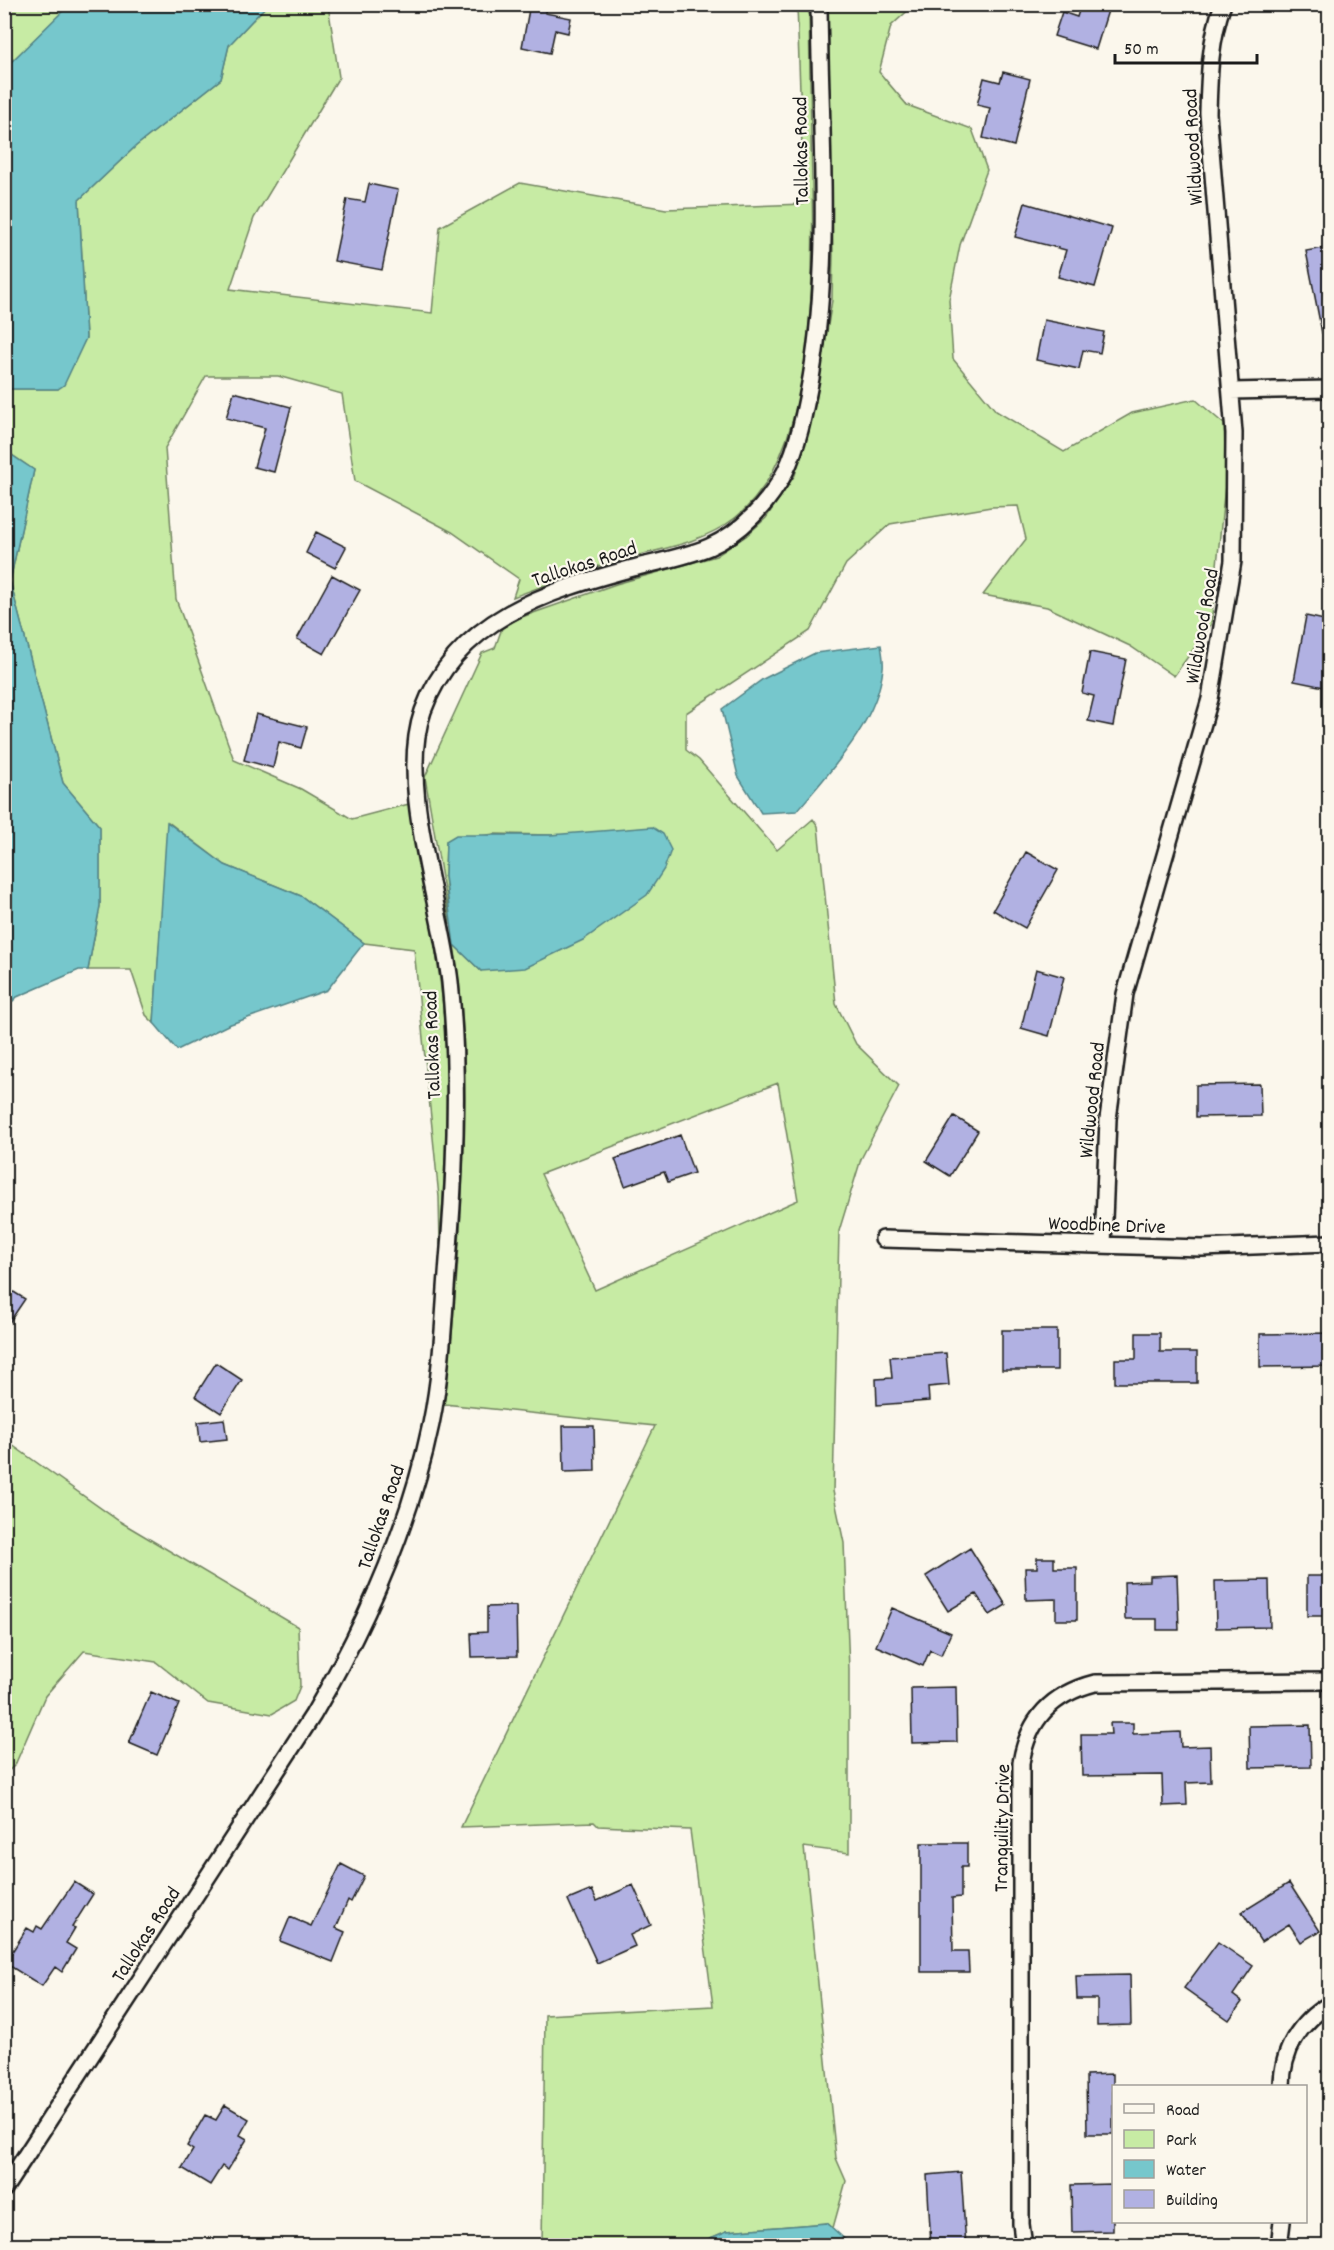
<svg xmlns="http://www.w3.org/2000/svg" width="1334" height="2250" font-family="Dekko,sans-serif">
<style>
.green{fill:#c7eba4;stroke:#728460;stroke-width:1.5;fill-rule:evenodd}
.water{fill:#76c7cc;stroke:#528386;stroke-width:1.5}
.building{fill:#b1b1e2;stroke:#1c1c1c;stroke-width:1.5}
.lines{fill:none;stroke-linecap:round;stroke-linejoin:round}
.minor-casing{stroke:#1c1c1c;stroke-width:20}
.minor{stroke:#fbf7ec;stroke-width:15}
.labels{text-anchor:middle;stroke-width:4.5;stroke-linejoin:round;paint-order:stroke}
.street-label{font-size:21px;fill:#1c1c1c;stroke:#fbf7ec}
</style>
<rect width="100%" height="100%" fill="#fbf7ec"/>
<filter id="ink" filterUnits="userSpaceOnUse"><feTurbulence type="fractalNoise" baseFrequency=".0167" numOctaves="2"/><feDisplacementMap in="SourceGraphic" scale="12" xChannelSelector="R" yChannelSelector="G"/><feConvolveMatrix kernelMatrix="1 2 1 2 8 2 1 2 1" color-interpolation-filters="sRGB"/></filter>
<g filter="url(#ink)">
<!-- green -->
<path class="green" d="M5,5h65l-65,63z
M267,5h61l11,72 -85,141 -24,71 202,24 8,-86 80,-44 146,26 138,-5 -7,-199h12c1,43 1,88 2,132 2,103 14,311 -76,381 -35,27 -81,32 -123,44 -33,10 -66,23 -99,35l6,-18 -67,-47 -97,-51 -13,-87 -64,-18h-72l-41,72 11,151 58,161 67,29 51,30 57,-15c11,58 23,117 31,176 11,84 6,180 0,265l-1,-48 -25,-248 -50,-6 -63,-47 -76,-31 -57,-43 -14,201 -8,-8 -15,-45h-43l12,-64v-79l-37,-44 -53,-202 24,-111 -29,-20 -1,-61h54l28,-51 -7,-138 57,-54 85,-67 8,-34z
M828,5h86l-23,21 -12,46 28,33 65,24 15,41 -27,75 -11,55 4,59 43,52 68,41 68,-39 63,-14 29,25 2,51 -15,150 -37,51 -44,-30 -83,-39 -64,-12 43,-56 -8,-33 -27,1 -101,17 -44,40 -36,67 -124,82v37l13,10 78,90 36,-31 5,7 18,178 20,40 43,42 -38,73 -22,72 -6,260 11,52 5,126v184l-45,-6 32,311 10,23 -13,47 -6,-5 -100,8 -33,14h-152l3,-230 168,-9 -23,-176 -92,-4 -4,-4 -133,5 194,-401 -211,-22c7,-43 9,-88 13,-132 8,-108 14,-219 -3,-327l27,26 69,-136 -56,-1 -48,7 -1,35 5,49 -25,-148 57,-124 13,-5 7,-20 17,-10 97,-34 100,-28 30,-20 20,-18 29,-43 21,-74 16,-101 1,-45zM778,1083l20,117 -203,90 -54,-116z
M5,1440l114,81 179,106 2,59 -6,15 -22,13 -64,-11 -52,-41 -72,-11 -39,45 -30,69 -10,9z"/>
<!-- water -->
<path class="water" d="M70,4l197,1 -38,40 -8,34 -85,67 -57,54 7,138 -22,47 -6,4h-53v-321z
M4,450l30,20 -24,111 53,202 37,44v79l-12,64h-9l-62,27 -12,12z
M881,645c1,7 3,16 2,23 -5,54 -53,103 -86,143l-36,2 -23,-37 -16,-67 41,-30 52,-26z
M167,822l58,43 76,31 63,47 -37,47 -99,35 -51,25 -23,-27z
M652,827l11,7 8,16 -7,19 -17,26 -64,45 -58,28 -44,3 -27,-26 -9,-69 1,-35 10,-6h94z
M827,2223l24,22h-157l33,-14z"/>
<!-- building -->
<path class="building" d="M530,4h17l-2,9 26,5 -3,15 -13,-3 -5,23 -28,-6z
M1081,4h29l-14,45 -42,-13 8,-24 15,5z
M1003,72l27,7 -16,67 -31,-8 7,-30 -13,-3 7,-27 16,4z
M369,184l29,6 -16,80 -48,-9 13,-62 18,3z
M1025,203l87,25 -17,59 -37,-10 8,-27 -51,-13z
M1329,247v86h-7l-16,-82z
M1044,320l60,12 -4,21 -17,-3 -4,19 -43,-9z
M234,392l57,15 -17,65 -20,-5 11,-39 -39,-10z
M316,532l30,15 -11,21 -29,-15z
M332,575l28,15 -36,64 -27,-15z
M1306,616l23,5v67l-35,-7z
M1090,652l36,7 -13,67 -25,-5 6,-25 -12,-3z
M256,714l51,13 -6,21 -22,-6 -6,26 -29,-8z
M1026,852l32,18 -33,58 -32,-18z
M1036,969l28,8 -15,59 -28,-8z
M1260,1084l1,32 -65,1v-32z
M954,1116l24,15 -28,45 -24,-15z
M680,1135l14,38 -26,9 -4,-10 -39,14 -10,-27z
M4,1286l21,13 -21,31z
M1002,1330h55v40h-55z
M1136,1333h24v19h37v31h-82v-24h21z
M1329,1333v33l-69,1v-33z
M946,1353l3,32 -21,2 1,14 -52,4 -1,-26 16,-1 -2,-21z
M216,1363l26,17 -21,33 -26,-17z
M224,1419l3,20 -27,3 -2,-20z
M563,1426h31l1,45 -31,1z
M970,1548l36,57 -16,10 -14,-21 -28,17 -22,-35z
M1037,1558h17v10h23v52h-21v-21l-30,1 -1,-32h12z
M1177,1575l2,55h-22v-11h-32l-1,-37 26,-1v-5z
M1307,1576h22v40h-22z
M1269,1580l1,47 -54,1 -1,-47z
M516,1606l1,50 -45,1 -1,-24 16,-1v-25z
M892,1608l59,25 -10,22 -11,-5 -7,16 -47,-20z
M956,1687l1,55 -45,1 -1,-55z
M151,1692l28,12 -22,51 -28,-12z
M1110,1723h23v11l47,-2 1,15 29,-1 1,36 -25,1 1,22 -24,1 -1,-31 -80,1 -1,-42h30z
M1310,1725l1,42 -61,1 -1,-42z
M921,1843h46v24h-6v30l-9,1 1,53h15l1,21h-48z
M341,1864l23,12 -13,26 -3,-2 -12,28 9,4 -12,30 -53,-21 10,-24 21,9z
M74,1882l19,12 -21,33 3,1 -9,15 10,6 -14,23 -7,-5 -13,19 -37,-23 22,-35 7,4 3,-6 5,3z
M1289,1883l31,48 -19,11 -12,-18 -28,18 -19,-30z
M633,1885l18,40 -21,10 5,11 -38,17 -29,-63 24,-10 5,11z
M1218,1942l35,24 -20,29 9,7 -13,18 -45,-32z
M1130,1975l1,50 -34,1v-27h-20l-1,-23z
M1113,2074v60h-26l-1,-59z
M225,2105l24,14 -9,16 7,4 -19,31 -6,-4 -12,19 -28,-17 11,-18 -6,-4 18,-31 11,5z
M961,2172l5,74h-35l-4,-71z
M1113,2184v47l-41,1 -1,-47z"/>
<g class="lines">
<defs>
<path id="minor" d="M1231,391l99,-2
M883,1239l319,9 128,-5
M1103,1245l5,-126 17,-125 85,-295 23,-138 1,-128 -26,-320c1,-37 2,-74 15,-109
M1282,2086c0,-35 17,-64 48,-82
M4,2189l309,-474c52,-89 97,-190 118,-291 12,-58 13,-118 18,-176 7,-88 10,-178 1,-266 -9,-79 -53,-197 -27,-271 33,-92 125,-120 210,-143 25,-6 52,-11 76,-21 32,-14 60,-44 76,-75 14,-28 20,-63 26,-94 21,-123 9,-249 8,-374
M1024,2246l-3,-22v-461c7,-44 31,-69 74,-80l235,-2
M1279,2246l3,-24"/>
</defs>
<!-- minor casing -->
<use href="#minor" class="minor-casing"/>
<!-- minor -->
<use href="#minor" class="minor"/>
</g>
</g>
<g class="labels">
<!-- street labels -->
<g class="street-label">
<text transform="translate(1192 147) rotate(-93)" y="7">Wildwood Road</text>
<text transform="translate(800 151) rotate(-91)" y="7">Tallokas Road</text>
<text transform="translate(584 563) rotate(-18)" y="7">Tallokas Road</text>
<text transform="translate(1201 626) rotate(-80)" y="7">Wildwood Road</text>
<text transform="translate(431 1045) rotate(-92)" y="7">Tallokas Road</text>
<text transform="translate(1091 1100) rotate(-84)" y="7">Wildwood Road</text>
<text transform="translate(1107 1224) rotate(2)" y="7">Woodbine Drive</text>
<text transform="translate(380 1517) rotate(-71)" y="7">Tallokas Road</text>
<text transform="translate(1001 1828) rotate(-89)" y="7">Tranquility Drive</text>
<text transform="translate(145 1934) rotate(-57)" y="7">Tallokas Road</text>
</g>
</g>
<!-- margin -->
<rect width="1334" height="2250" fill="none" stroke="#fbf7ec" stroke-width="24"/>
<rect x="12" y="12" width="1310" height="2226" fill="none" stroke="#1c1c1c" stroke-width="2" filter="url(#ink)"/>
<!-- legend -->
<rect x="1112" y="2085" width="195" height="138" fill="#fbf7ec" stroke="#a29f99" stroke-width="1.5"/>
<rect x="1124" y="2104" width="30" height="9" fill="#fbf7ec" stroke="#a29f99" stroke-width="1.5"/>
<text x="1166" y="2115" font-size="18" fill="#1c1c1c">Road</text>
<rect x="1124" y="2130" width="30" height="18" fill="#c7eba4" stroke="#a29f99" stroke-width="1.5"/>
<text x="1166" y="2145" font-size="18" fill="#1c1c1c">Park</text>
<rect x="1124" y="2160" width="30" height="18" fill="#76c7cc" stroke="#a29f99" stroke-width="1.5"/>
<text x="1166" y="2175" font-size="18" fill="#1c1c1c">Water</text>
<rect x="1124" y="2190" width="30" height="18" fill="#b1b1e2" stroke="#a29f99" stroke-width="1.5"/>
<text x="1166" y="2205" font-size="18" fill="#1c1c1c">Building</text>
<!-- scale -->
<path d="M1115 54v9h142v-9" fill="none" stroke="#1c1c1c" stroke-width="3"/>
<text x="1124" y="54" font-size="18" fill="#1c1c1c" stroke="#fbf7ec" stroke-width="4.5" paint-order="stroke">50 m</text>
</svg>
